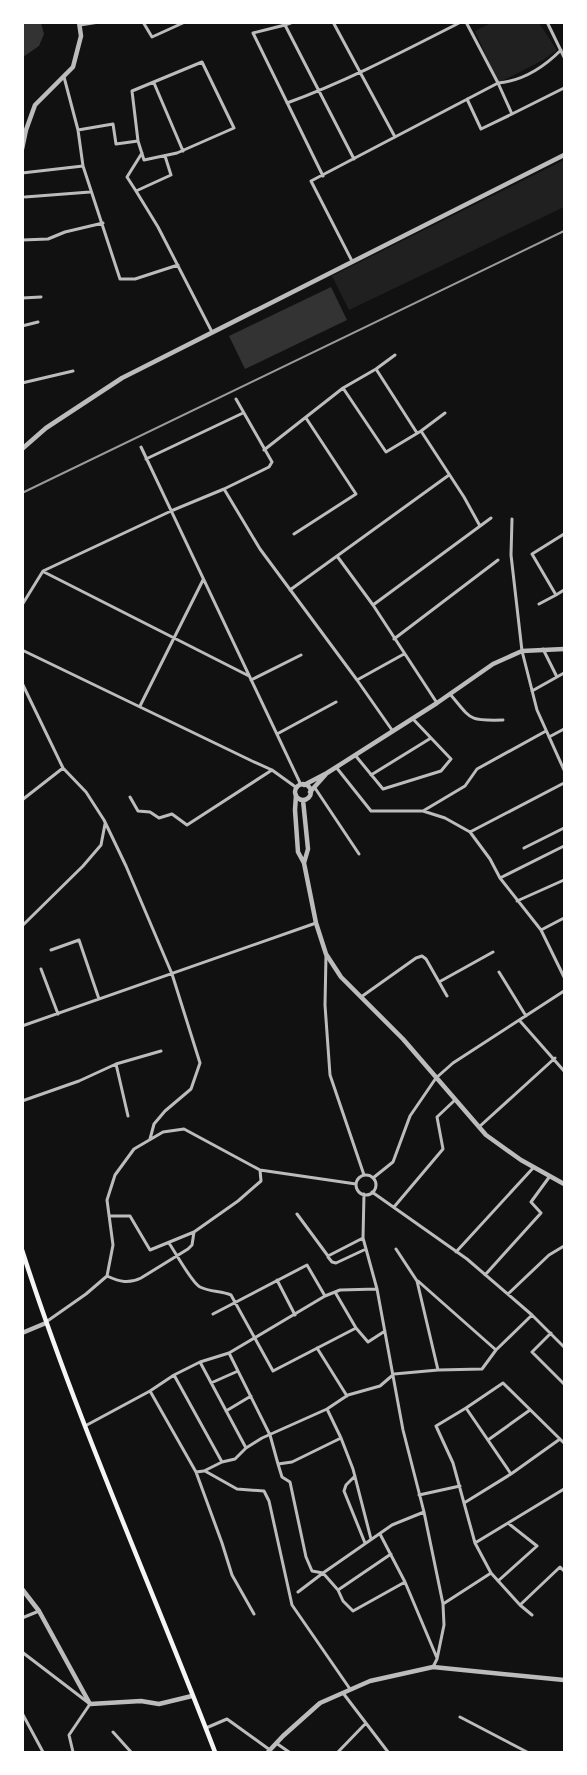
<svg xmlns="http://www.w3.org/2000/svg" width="587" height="1775" font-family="Signika,sans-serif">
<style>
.green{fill:#202020}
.water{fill:#333}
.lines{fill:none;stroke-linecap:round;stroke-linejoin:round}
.minor{stroke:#bcbcbc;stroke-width:3}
.tertiary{stroke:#bcbcbc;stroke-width:4.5}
.secondary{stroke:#f5f5f5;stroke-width:4.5}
.rail{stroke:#9a9a9a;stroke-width:2}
</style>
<rect width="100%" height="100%" fill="#111"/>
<!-- green -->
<path class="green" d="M491,23h48l18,27 -14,10 -45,23 -23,-52z
M564,160v47l-215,103 -17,-34z"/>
<!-- water -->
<path class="water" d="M23,22l18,1 3,11 -5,12 -16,11z
M331,287l16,33 -102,49 -16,-33z"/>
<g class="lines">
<!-- minor -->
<path class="minor" d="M143,22l9,15 33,-15
M293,22l-8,3 69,134
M333,22l62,115
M547,22l17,35
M80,25l19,-3
M285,25l-32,8 70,143
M561,50c-17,17 -39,31 -63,33l14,31 52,-26
M64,77l14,53 5,36 37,113h15l43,-14
M154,83l29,68
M467,99l14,30 31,-15
M287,103c60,-22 117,-52 174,-81
M78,130l35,-6 3,20 22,-3 6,19 33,-7 57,-25 -32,-66 -70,29 6,50
M165,156l6,19 -35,16 22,36 54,105
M22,173l61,-7
M136,191l-9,-14 15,-24
M25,197l65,-5
M22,240l26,-1 17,-7 38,-9
M352,261l-41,-80 187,-98 -32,-61
M22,298l19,-1
M22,326l16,-4
M376,369l41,64
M22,383l51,-12
M343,388l43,64 35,-21 24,-18
M421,431l43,66 16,29
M141,447l160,338
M264,450l79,-62 33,-19 19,-14
M146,459l97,-46
M224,489l36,60 97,131 47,-26
M512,519l-1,36 11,96 15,59 27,60
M294,534l62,-40 -50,-76
M337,556l36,49 64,98
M44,572l205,104
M290,590l159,-115
M556,595l8,-5
M539,604l17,-9 -24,-41 32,-20
M22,605l21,-34 128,-60 53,-22 45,-22 3,-5 -36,-63
M373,605l118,-87
M394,639l104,-79
M543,649l14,28
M22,650l230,111 20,9 25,18
M251,680l50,-25
M357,680l35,50
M22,683l41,85 23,24 18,28 22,46 46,108 28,89 -9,26 -26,22 -11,13 -4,15
M532,691l32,-18
M450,694c22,26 18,27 53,26
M140,706l63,-126
M277,734l59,-32
M549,737l15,-8
M355,755l28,34 58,-18 10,-12 -38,-40
M336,767l35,44h52l22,7 25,14 20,27 10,19 41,52 23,47
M371,775l60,-37
M315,788l44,66
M130,797l8,14 12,1 9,6 13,-4 15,11 85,-55
M22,800l41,-32
M423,811l42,-25 12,-17 69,-38
M470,832l94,-49
M524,848l40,-20
M500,878l64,-32
M517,901l47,-21
M22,926l61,-60 18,-21 4,-21
M541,930l23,-12
M51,950l28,-10 20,59
M22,954v5
M326,955l-1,50 5,70 34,100
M41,969l17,45
M499,972l27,44
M439,982l54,-30
M361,997l55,-39 6,-2 4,3 21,37
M520,1021l44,50
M22,1026l294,-103
M116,1064l45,-13
M22,1101l57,-20 37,-17 12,52
M479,1127l76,-69
M356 1185a10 10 0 1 1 20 0a10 10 0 1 1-20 0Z
M373,1178l20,-16 17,-46 26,-38 17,-15 111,-72
M372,1192l95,67 65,56 32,32
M364,1194l-1,44 14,51 26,141 21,82 19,92 1,21 -7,34 -4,8
M394,1207l49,-58 -6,-32 18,-17
M297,1214l31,42 35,-18
M109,1216h21l20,34 44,-18 44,-31 23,-20 -1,-11
M169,1243c6,9 23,40 31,44 10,5 21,4 31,8l42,76 83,-43 12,14 17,-11
M396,1249l21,32 21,89
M456,1252l78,-85
M328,1257l4,5 4,1 30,-14
M485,1275l56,-62 -10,-11 19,-26
M107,1276c13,6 22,8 34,2l47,-29 4,-4 2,-13
M277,1280l18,35
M418,1281l78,69
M335,1292l21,36
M508,1294l41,-39 15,-9
M213,1314l94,-49 18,31
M46,1322l40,-28 21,-18 6,-31 -6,-45 8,-25 19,-26 29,-17 21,-3 76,41 96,14
M551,1333l-19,19 32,32
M317,1348l30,48
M229,1353l41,82 8,29
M200,1362l46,86
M174,1375l48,87
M211,1383l27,-12
M150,1391l46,81 26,71 10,32 22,39
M466,1408l45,66
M327,1409l14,29
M226,1411l25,-15
M85,1426l65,-35 24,-16 26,-13 29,-9 96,-57 15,-6 37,-1
M488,1440l42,-30
M205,1471l32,18 27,2 5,10 23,104 58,84
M196,1472l8,-1 18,-9 13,-3 11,-11 16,-10 65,-29 21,-14 32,-9 14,-12 44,-4 44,-1 14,-19 36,-35
M355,1476l-9,9 -2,6 21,52
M419,1495l41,-9
M464,1503l47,-29 49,-35
M508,1523l56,-34
M380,1534l25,48 32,76
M371,1539l-18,-70 -12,-31 -49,24 -14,2 4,13 8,5 16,75 6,14 11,2 69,-48 32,-13
M475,1543l33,-20 29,23 -39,35
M491,1573l-16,-30 -22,-80 -17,-37 30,-18 37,-25 61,60
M338,1590l53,-36
M298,1592l25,-19 15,17 5,11 10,10 52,-29
M443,1604l48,-31 29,32 12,10
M520,1605l40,-38 4,4
M22,1618l17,-7
M22,1652l68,52 -21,31 4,17
M343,1693l45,59
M22,1713l21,39
M460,1717l67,35
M206,1728l21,-9 43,31
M113,1732l18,20
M276,1743l13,9
M338,1752l28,-29"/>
<!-- tertiary -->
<path class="tertiary" d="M22,149l4,-19 9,-25 38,-38 8,-31 -2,-14
M22,449l24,-21 76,-50 442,-223
M295 792a8 8 0 1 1 16 0a8 8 0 1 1-16 0Z
M304,785l23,-12 110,-70 56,-39 29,-13 42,-2
M310,792l16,-18
M296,795l-1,15 3,42 6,11 12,60 10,31 15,23 62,62 83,96 35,25 43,24
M303,800l5,49 -4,14
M22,1333l24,-10
M22,1589l17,22 51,93 51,-3 18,3 33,-8
M268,1752l15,-16 37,-33 50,-22 63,-14 131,13"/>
<!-- secondary -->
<path class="secondary" d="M22,1250c55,171 129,335 193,502"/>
<!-- rail -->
<path class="rail" d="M22,493l542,-262"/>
</g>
<!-- border -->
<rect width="587" height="1775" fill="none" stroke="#ffffff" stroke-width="48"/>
</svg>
